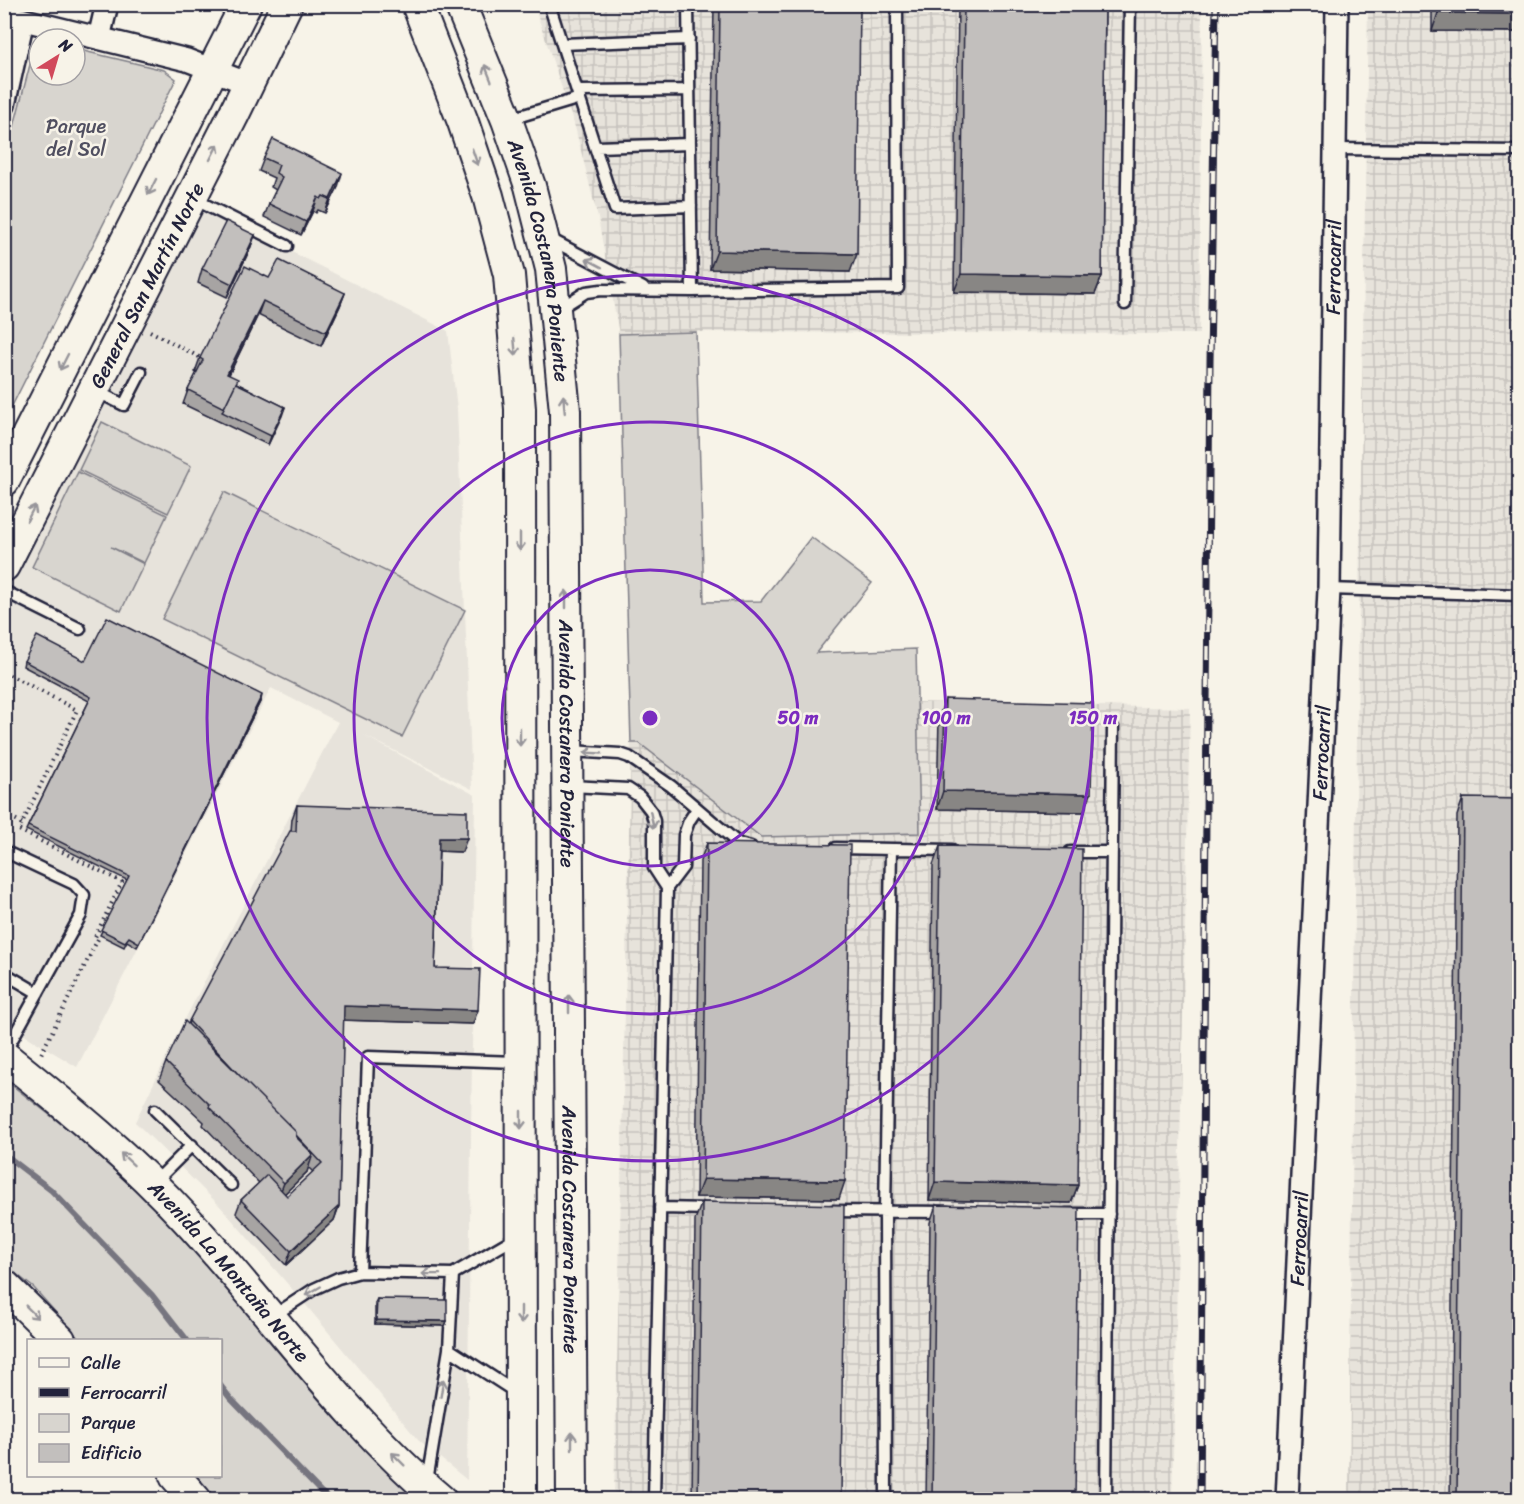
<svg xmlns="http://www.w3.org/2000/svg" width="1524" height="1504" font-family="Sriracha,sans-serif">
<style>
.built{fill:#e7e3db}
.industrial{fill:url(#industrial-grid)}
.park{fill:#d8d5cf;stroke:#7d7c85;stroke-width:1.5}
.lines{fill:none;stroke-linecap:round;stroke-linejoin:round}
.stream{stroke:#76747f;stroke-width:6}
.lane-casing{stroke:#22223b;stroke-width:15}
.street-casing{stroke:#22223b;stroke-width:26}
.secondary-casing{stroke:#22223b;stroke-width:34}
.path{stroke:#22223b;stroke-width:4;stroke-dasharray:1.5 4.5;stroke-linecap:butt}
.lane{stroke:#f7f3e8;stroke-width:10}
.street{stroke:#f7f3e8;stroke-width:21}
.secondary{stroke:#f7f3e8;stroke-width:30}
.rail-casing{stroke:#22223b;stroke-width:7}
.rail{stroke:#f7f3e8;stroke-width:4.5;stroke-dasharray:14;stroke-linecap:butt}
.wall{fill:#a7a4a3;stroke:#22223b;stroke-width:1.5;fill-rule:evenodd}
.shaded-wall{fill:#888684;stroke:#22223b;stroke-width:1.5}
.building{fill:#c2bfbd;stroke:#22223b;stroke-width:1.5}
.oneway{stroke:#97959a}
.ring{fill:none;stroke:#7b2cbf;stroke-width:3}
.labels{text-anchor:middle;stroke-width:5;stroke-linejoin:round;paint-order:stroke}
.park-label{font-size:20px;fill:#504f60;stroke:#f7f3e8}
.street-label{font-size:20px;fill:#22223b;stroke:#f7f3e8}
.centre{fill:#7b2cbf;stroke:#f7f3e8;stroke-width:3}
.ring-label{font-size:18px;text-anchor:middle;font-weight:bold;fill:#7b2cbf;stroke:#f7f3e8;stroke-width:5;stroke-linejoin:round;paint-order:stroke}
</style>
<defs>
<pattern id="industrial-grid" width="8" height="8" patternUnits="userSpaceOnUse" patternTransform="scale(1.5)"><rect width="8" height="8" fill="#e7e3db"/><path d="M0 4h8M4 0v8" fill="none" stroke="#c6c2bd"/></pattern>
</defs>
<rect width="100%" height="100%" fill="#f7f3e8"/>
<filter id="ink" filterUnits="userSpaceOnUse"><feTurbulence type="fractalNoise" baseFrequency=".0167" numOctaves="2"/><feDisplacementMap in="SourceGraphic" scale="12" xChannelSelector="R" yChannelSelector="G"/><feConvolveMatrix kernelMatrix="1 2 1 2 8 2 1 2 1" color-interpolation-filters="sRGB"/></filter>
<g filter="url(#ink)">
<!-- built -->
<path class="built" d="M197,204l251,127 9,78 15,380 -109,-54 112,60 -8,685 -49,-40 -113,-136 -85,-98 -85,-84 43,-89 160,-311 -67,-34 -194,379 -72,-44v-432z"/>
<!-- industrial -->
<path class="industrial" d="M534,5h668l-3,329 -503,-2 -77,2 -21,-116 -23,-91z
M1368,5h151v1494h-170l7,-693z
M916,702l274,6 -18,791 -558,1 17,-757h8l122,94 159,-4z"/>
<!-- park -->
<path class="park" d="M39,46v29h36v-26l89,21 12,9 -171,341v-259l29,-112z
M696,332l8,270 57,-1 50,-64 61,46 -56,70 100,-4 4,184 -159,4 -122,-94h-8l-12,-409z
M102,422l89,44 -23,47 -89,-43z
M78,472l89,43 -23,48 -33,-16 33,17 -23,47 -89,-44z
M224,492l241,118 -63,127 -240,-118z
M4,1079l66,52 75,67 148,162 150,139h-228l-19,-23h24v-136h-140l-46,-52 -29,-23z"/>
<g class="lines">
<!-- stream -->
<path class="stream" d="M4,1154l47,36 101,105 35,45
M220,1385l10,13 91,94 10,8"/>
<defs>
<path id="lane" d="M549,4l66,205 76,-3
M688,4l4,287
M562,44l127,-5
M578,91l111,-1
M507,120l73,-22
M596,147l94,-3
M1335,149l185,2
M194,199l93,47
M548,238l95,50
M1125,304l5,-300
M559,309l27,-17 15,-2 91,1 206,-3 -1,-284
M96,391l28,14 17,-33
M1329,589l191,6
M4,591l76,38
M570,751l50,3 9,3 42,29 68,58 12,3
M571,786l57,3 12,8 11,14 3,10v47l13,20 -13,612
M836,848l116,2
M4,851l70,33 10,11 -3,20 -77,139
M1070,852h42
M667,888l16,-21 1,-32 5,-14 8,-12
M4,973l34,20
M155,1110l76,75
M153,1184l39,-39
M660,1208l51,1
M832,1211l116,1
M1066,1214h43
M360,1272l8,-215 151,5
M273,1316l41,-27 24,-11 22,-6 93,2 65,-38
M449,1349l68,44
M427,1481l22,-132 4,-75
M886,1500l-1,-289 6,-362
M1106,1500l7,-773"/>
<g id="street">
<path d="M4,15l183,45 62,24"/>
<path d="M99,38l8,-34"/>
<path d="M4,105l19,-85"/>
<path id="s1" d="M1287,1500l42,-911 8,-585"/>
</g>
<g id="secondary">
<path d="M417,4l46,118 25,74 21,79 11,134 1,1091"/>
<path id="s2" d="M460,4l47,116 23,66 21,83 14,142 7,1089"/>
<path d="M4,481l242,-477"/>
<path id="s3" d="M4,566l230,-452 53,-110"/>
<path id="s4" d="M4,1056c65,52 127,103 183,164 85,92 157,198 254,280"/>
<path d="M4,1285l56,55"/>
<path d="M175,1476l21,24"/>
</g>
</defs>
<!-- lane casing -->
<use href="#lane" class="lane-casing"/>
<!-- street casing -->
<use href="#street" class="street-casing"/>
<!-- secondary casing -->
<use href="#secondary" class="secondary-casing"/>
<!-- path -->
<path class="path" d="M150,331l51,27
M4,672l73,38 -58,120 103,52 -27,55 3,2 -4,8 -53,107
M5,814l17,9"/>
<!-- lane -->
<use href="#lane" class="lane"/>
<!-- street -->
<use href="#street" class="street"/>
<!-- secondary -->
<use href="#secondary" class="secondary"/>
<defs>
<path id="rail" d="M1200,1500l10,-1138 6,-358"/>
</defs>
<!-- rail casing -->
<use href="#rail" class="rail-casing"/>
<!-- rail -->
<use href="#rail" class="rail"/>
</g>
<!-- wall -->
<path class="wall" d="M714,4h146l-10,268 -140,-3z
M958,4h147l-3,272 -7,18 -141,-2z
M1432,4h88v28l-88,-1z
M264,158l74,29 -13,26 -7,-3 -2,3 -3,-2 -12,24 -37,-18 5,-13 7,-14 -5,-3 3,-9 -15,-7z
M1520,171v79l-8,-1 1,-60z
M255,235l-5,14 -23,48 -29,-14 4,-14z
M269,278l76,15 -5,13 -19,40 -63,-31 -29,60 7,8 49,24 -17,38 -85,-41 5,-14 9,-17 -2,-1 5,-14z
M24,661h61l176,39 -124,247 -10,-6 -3,6 -24,-12 27,-55 -101,-50 63,-129 -66,-35z
M945,699l139,113 -147,-3 2,-92z
M1463,798l57,702h-70l7,-684z
M297,805l165,47 -23,-1 -4,117 38,56 -130,-4 -4,186 -5,14 -48,45 -50,-52 5,-13 18,-17 -56,-58 1,-3 -45,-42 7,-18 22,-38 103,-193 1,-12zM308,1167l5,5 -26,24 -3,-2 23,-22z
M707,843l132,356 -143,-2 4,-336z
M940,846l138,339 -7,18 -142,-3 4,-335z
M702,1202l139,298h-149l3,-280z
M936,1205l139,295h-149l4,-277z
M377,1299l70,22 -2,5 -70,-2v-21z"/>
<!-- shaded-wall -->
<path class="shaded-wall" d="M1438,13l82,1v18l-88,-1z
M342,173l-4,14 -13,26 5,-14z
M318,197l-5,14 -12,24 5,-13z
M1519,231h1v19l-8,-1z
M255,235l-5,14 -23,48 5,-13z
M717,251l140,3 -7,18 -140,-3z
M961,274l141,2 -7,18 -141,-2z
M345,293l-5,13 -19,40 5,-14z
M263,301l-5,14 -36,73 5,-14z
M285,407l-3,9 -14,29 3,-9z
M262,695l-1,5 -124,247 2,-4z
M943,791l148,3 -7,18 -147,-3z
M439,838h28l-5,14 -28,-1z
M344,1006l134,4 -5,14 -134,-4z
M313,1154l-6,18 -30,29 7,-18z
M703,1179l142,2 -6,18 -143,-2z
M935,1182l143,3 -7,18 -142,-3z
M339,1206l-5,14 -48,45 5,-14z
M376,1320l71,1 -2,5 -70,-2z"/>
<!-- building -->
<path class="building" d="M720,4h140l-3,250 -140,-3z
M964,4h141l-3,272 -141,-2z
M1438,4h82v10l-82,-1z
M273,139l69,34 -12,26 -7,-3 -2,3 -3,-2 -12,25 -37,-18 13,-27 -6,-4 3,-8 -15,-7z
M1520,181v50h-1z
M226,221l29,14 -23,49 -30,-15z
M279,260l66,33 -19,39 -63,-31 -36,73 11,5 -14,29 -36,-18 15,-30 -3,-2 45,-92 24,12z
M236,383l49,24 -14,29 -49,-24z
M107,617l155,78 -123,248 -10,-6 -4,5 -24,-12 28,-54 -101,-50 63,-129 -67,-36 13,-25 48,25z
M945,699l148,4 -2,91 -148,-3z
M1463,798l57,1v701h-63z
M297,805l170,6v27h-28l-4,130 45,1 -2,41 -134,-4 -5,200 -48,45 -50,-51 26,-25 20,21 35,-33 -26,-28v-3l-54,-54 -53,-57 101,-190h6z
M707,843l143,2 -5,336 -142,-2z
M940,846l142,3 -4,336 -143,-3z
M185,1021l111,111v5l17,17 -29,29 -75,-76 1,-2 -44,-43z
M702,1202l142,3 -3,295h-143z
M936,1205l143,3 -4,292h-143z
M377,1299l70,1v21l-71,-1z"/>
<!-- one-way arrows -->
<defs><path id="oneway-shaft" d="M-6 0H5M1.5-3L5.5 0L1.5 3" fill="none" stroke-width="1.6" stroke-linecap="round" stroke-linejoin="round" transform="scale(1.5)"/></defs>
<g class="oneway">
<use href="#oneway-shaft" transform="translate(488 73) rotate(-112)"/>
<use href="#oneway-shaft" transform="translate(214 152) rotate(-63)"/>
<use href="#oneway-shaft" transform="translate(475 157) rotate(71)"/>
<use href="#oneway-shaft" transform="translate(152 187) rotate(117)"/>
<use href="#oneway-shaft" transform="translate(594 263) rotate(-152)"/>
<use href="#oneway-shaft" transform="translate(515 347) rotate(85)"/>
<use href="#oneway-shaft" transform="translate(64 362) rotate(117)"/>
<use href="#oneway-shaft" transform="translate(564 404) rotate(-95)"/>
<use href="#oneway-shaft" transform="translate(31 513) rotate(-63)"/>
<use href="#oneway-shaft" transform="translate(520 542) rotate(90)"/>
<use href="#oneway-shaft" transform="translate(566 599) rotate(-90)"/>
<use href="#oneway-shaft" transform="translate(520 737) rotate(90)"/>
<use href="#oneway-shaft" transform="translate(593 753) rotate(-177)"/>
<use href="#oneway-shaft" transform="translate(652 820) rotate(78)"/>
<use href="#oneway-shaft" transform="translate(569 1004) rotate(-90)"/>
<use href="#oneway-shaft" transform="translate(521 1120) rotate(90)"/>
<use href="#oneway-shaft" transform="translate(127 1159) rotate(-137)"/>
<use href="#oneway-shaft" transform="translate(431 1274) rotate(-179)"/>
<use href="#oneway-shaft" transform="translate(313 1291) rotate(150)"/>
<use href="#oneway-shaft" transform="translate(32 1312) rotate(45)"/>
<use href="#oneway-shaft" transform="translate(521 1315) rotate(90)"/>
<use href="#oneway-shaft" transform="translate(442 1388) rotate(-81)"/>
<use href="#oneway-shaft" transform="translate(572 1441) rotate(-90)"/>
<use href="#oneway-shaft" transform="translate(398 1459) rotate(-135)"/>
</g>
</g>
<!-- distance rings -->
<g class="ring">
<circle cx="650" cy="718" r="148"/>
<circle cx="650" cy="718" r="296"/>
<circle cx="650" cy="718" r="443"/>
</g>
<g class="labels">
<!-- park labels -->
<g class="park-label">
<text x="76" y="133">Parque<tspan x="76" dy="23">del Sol</tspan></text>
</g>
<!-- street labels -->
<g class="street-label">
<text dy="7" stroke="none"><textPath href="#s2" startOffset="270">Avenida Costanera Poniente</textPath></text>
<text dy="7" stroke="none"><textPath href="#s1" startOffset="1234">Ferrocarril</textPath></text>
<text dy="7" stroke="none"><textPath href="#s3" startOffset="315">General San Martín Norte</textPath></text>
<text dy="7" stroke="none"><textPath href="#s2" startOffset="756">Avenida Costanera Poniente</textPath></text>
<text dy="7" stroke="none"><textPath href="#s1" startOffset="748">Ferrocarril</textPath></text>
<text dy="7" stroke="none"><textPath href="#s2" startOffset="1242">Avenida Costanera Poniente</textPath></text>
<text dy="7" stroke="none"><textPath href="#s1" startOffset="262">Ferrocarril</textPath></text>
<text dy="7" stroke="none"><textPath href="#s4" startOffset="312">Avenida La Montaña Norte</textPath></text>
</g>
</g>
<circle cx="650" cy="718" r="9" class="centre"/>
<g class="ring-label">
<text x="798" y="724">50 m</text>
<text x="946" y="724">100 m</text>
<text x="1093" y="724">150 m</text>
</g>
<!-- margin -->
<rect width="1524" height="1504" fill="none" stroke="#f7f3e8" stroke-width="24"/>
<rect x="12" y="12" width="1500" height="1480" fill="none" stroke="#22223b" stroke-width="2" filter="url(#ink)"/>
<!-- legend -->
<rect x="27" y="1339" width="195" height="138" fill="#f7f3e8" stroke="#a29fa3" stroke-width="1.5"/>
<rect x="39" y="1358" width="30" height="9" fill="#f7f3e8" stroke="#a29fa3" stroke-width="1.5"/>
<text x="81" y="1369" font-size="18" fill="#22223b">Calle</text>
<rect x="39" y="1388" width="30" height="9" fill="#22223b" stroke="#a29fa3" stroke-width="1.5"/>
<text x="81" y="1399" font-size="18" fill="#22223b">Ferrocarril</text>
<rect x="39" y="1414" width="30" height="18" fill="#d8d5cf" stroke="#a29fa3" stroke-width="1.5"/>
<text x="81" y="1429" font-size="18" fill="#22223b">Parque</text>
<rect x="39" y="1444" width="30" height="18" fill="#c2bfbd" stroke="#a29fa3" stroke-width="1.5"/>
<text x="81" y="1459" font-size="18" fill="#22223b">Edificio</text>
<!-- north arrow -->
<g transform="translate(57 57) rotate(37)"><circle r="28" fill="#f7f3e8" stroke="#a29fa3" stroke-width="1.5"/>
<path d="M0-4.5L10 22L0 15L-10 22Z" fill="#d1495b"/>
<text y="-9" font-size="16" font-weight="bold" text-anchor="middle" fill="#22223b">N</text>
</g>
</svg>
